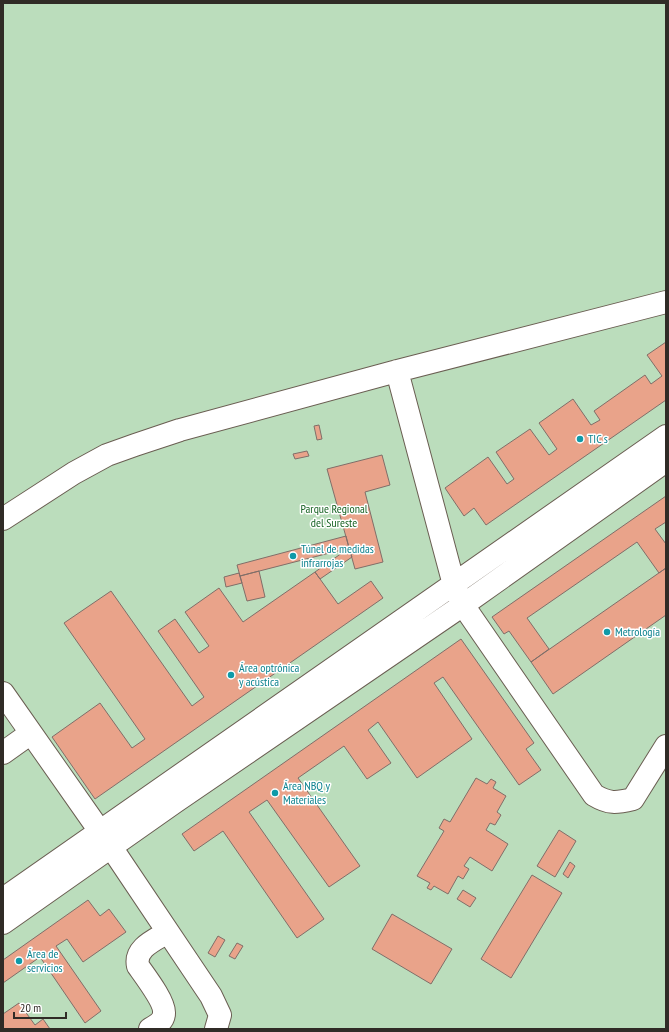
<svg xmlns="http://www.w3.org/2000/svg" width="669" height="1032" font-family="'PT Sans Narrow',sans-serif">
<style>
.green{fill:#bbddbc}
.building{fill:#e9a38a;stroke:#806e68}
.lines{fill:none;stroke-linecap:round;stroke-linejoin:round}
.minor-casing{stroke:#6a5e52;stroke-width:24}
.minor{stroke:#fff;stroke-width:22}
.culture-dot{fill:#0f9aa8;stroke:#fff;stroke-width:1.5}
.labels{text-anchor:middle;stroke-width:3;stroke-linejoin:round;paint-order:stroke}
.culture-label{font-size:12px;fill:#0d838f;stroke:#fff;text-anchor:start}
.park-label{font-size:12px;fill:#186324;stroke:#fff}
</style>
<rect width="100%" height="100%" fill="#ebdecf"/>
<!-- green -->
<path class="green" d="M3,3h663v1026h-663z"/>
<!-- building -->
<path class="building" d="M666,342v58l-180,125 -12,-17 -10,8 -19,-28 43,-31 19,27 7,-5 -18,-27 34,-23 19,26 8,-6 -18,-26 34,-24 18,26 9,-5 -6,-9 51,-36 6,9 11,-8 -15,-21z
M319,425l3,14 -5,1 -3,-14z
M307,451l2,5 -14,3 -2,-5z
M382,455l8,30 -25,7 18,70 -28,7 -28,-100z
M666,496v26l-11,7 11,15v24l-7,5 -22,-31 -110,76 22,31 -18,13 -22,-31 -5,3 -12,-17z
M346,536l3,12 -109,28 -3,-11z
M349,548l3,9 -32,22 -5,-7z
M666,568v47l-113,79 -22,-32z
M259,571l6,26 -18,4 -7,-25z
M315,572l23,32 33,-23 12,17 -288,201 -43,-62 48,-34 32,45 13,-9 -81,-116 47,-32 81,115 12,-9 -46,-66 17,-12 24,34 10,-7 -24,-34 34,-24 24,34z
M239,573l3,10 -16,4 -2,-10z
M461,639l73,104 -8,6 15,21 -22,15 -76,-108 -9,6 38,56 -55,39 -39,-56 -10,8 23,33 -24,16 -23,-33 -46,32 62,88 -31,21 -62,-87 -18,12 75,107 -27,19 -74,-107 -29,20 -12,-17z
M476,778l11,6 4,-5 5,3 -3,6 13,8 -9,16 4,3 -6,10 -5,-2 -4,7 22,14 -16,27 -22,-14 -6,9 5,3 -6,10 -5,-3 -10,18 -14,-8 -3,4 -4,-2 3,-5 -13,-7 27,-45 -5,-3 5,-9 6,3z
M559,830l17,11 -21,36 -18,-11z
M570,862l5,4 -7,12 -5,-4z
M532,875l30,18 -51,85 -30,-19z
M463,890l13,8 -6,9 -13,-8z
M88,900l12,16 9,-7 17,23 -43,30 -16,-23 -11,7 45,65 -16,12 -45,-66 -37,26v-23z
M392,914l60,35 -21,35 -59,-35z
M218,936l7,4 -10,17 -7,-4z
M237,943l6,3 -8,13 -6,-3z
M19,1003l16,22 8,-6 7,10h-47v-15z"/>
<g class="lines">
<defs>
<path id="minor" d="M397,371l57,214 9,20 131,190c15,9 22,8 39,4l33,-53
M3,519l71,-46 33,-18 28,-10 45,-15 217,-59 269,-69
M3,693l108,154 100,149 9,19 -4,14
M3,753l28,-20
M3,899l663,-463
M3,923l172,-121 288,-197 203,-144
M150,1029c7,-4 14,-8 14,-16 1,-11 -19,-37 -26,-47 -4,-18 17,-26 30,-34"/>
</defs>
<!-- minor casing -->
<use href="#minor" class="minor-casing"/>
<!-- minor -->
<use href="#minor" class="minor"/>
</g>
<!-- markers -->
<g class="culture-dot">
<circle cx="580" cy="439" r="4"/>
<circle cx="293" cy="556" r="4"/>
<circle cx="607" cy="632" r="4"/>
<circle cx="231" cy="675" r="4"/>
<circle cx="275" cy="793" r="4"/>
<circle cx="19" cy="961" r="4"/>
</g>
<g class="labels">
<!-- culture labels -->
<g class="culture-label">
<text x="588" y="443">TIC s</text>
<text x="301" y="553">Túnel de medidas<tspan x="301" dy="14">infrarrojas</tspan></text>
<text x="615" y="636">Metrología</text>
<text x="239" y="672">Área optrónica<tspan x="239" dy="14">y acústica</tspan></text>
<text x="283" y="790">Área NBQ y<tspan x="283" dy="14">Materiales</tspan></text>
<text x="27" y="958">Área de<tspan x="27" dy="14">servicios</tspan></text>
</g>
<!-- park labels -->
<g class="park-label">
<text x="334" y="513">Parque Regional<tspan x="334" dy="14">del Sureste</tspan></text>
</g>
</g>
<!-- border -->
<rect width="669" height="1032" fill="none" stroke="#302b26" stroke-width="8"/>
<!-- scale -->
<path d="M14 1012v6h52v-6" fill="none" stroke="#302b26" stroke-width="2"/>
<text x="20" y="1012" font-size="12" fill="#302b26" stroke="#ffffff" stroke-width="3" paint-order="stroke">20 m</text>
</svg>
